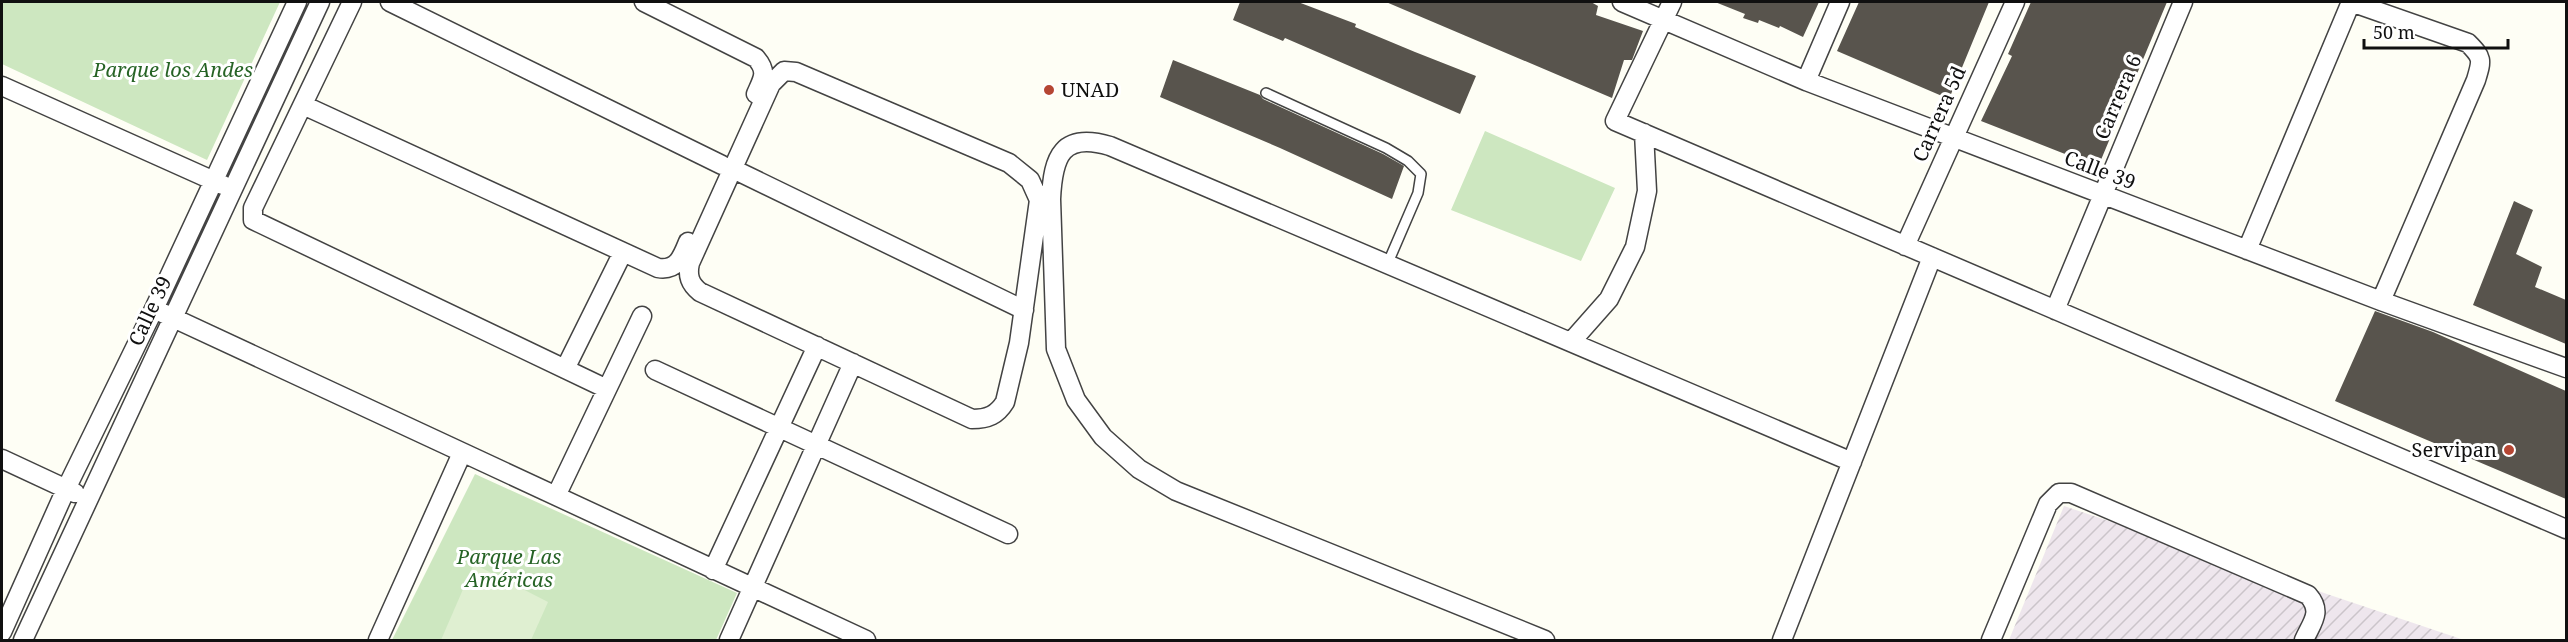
<svg xmlns="http://www.w3.org/2000/svg" width="2568" height="642" font-family="'Noto Serif',serif">
<style>
.industrial{fill:url(#industrial-furrows)}
.park{fill:#cde7c0}
.pitch{fill:#dfefd1}
.building{fill:#58544d}
.lines{fill:none;stroke-linecap:round;stroke-linejoin:round}
.lane-casing{stroke:#434343;stroke-width:12}
.street-casing{stroke:#434343;stroke-width:21}
.lane{stroke:#fff;stroke-width:9}
.street{stroke:#fff;stroke-width:18}
.poi-dot{fill:#b54633;stroke:#fff;stroke-width:2}
.labels{text-anchor:middle;stroke-width:6;stroke-linejoin:round;paint-order:stroke}
.park-label{font-size:20px;font-style:italic;fill:#266325;stroke:#fff}
.poi-label{font-size:20px;fill:#101010;stroke:#fff;text-anchor:start}
.street-label{font-size:20px;fill:#101010;stroke:#fff}
</style>
<defs>
<pattern id="industrial-furrows" width="10" height="10" patternUnits="userSpaceOnUse" patternTransform="scale(1.5)"><rect width="10" height="10" fill="#eee6ed"/><path d="M-1 1l2-2M0 10L10 0M9 11l2-2" fill="none" stroke="#cbc4ca"/></pattern>
</defs>
<rect width="100%" height="100%" fill="#fefef5"/>
<!-- industrial -->
<path class="industrial" d="M2064,506l400,134h-455z"/>
<!-- park -->
<path class="park" d="M2,2h278l-73,158 -205,-96z
M1485,131l130,57 -34,73 -130,-51z
M475,474l262,119 -21,47h-324z"/>
<!-- pitch -->
<path class="pitch" d="M474,564l74,38 -17,38h-90z"/>
<!-- building -->
<path class="building" d="M1240,2h58l58,22 -1,3 60,25 61,24 -16,38 -175,-76 -2,3 -50,-21z
M1386,2h205l7,4 -2,9 47,16 -11,29h-8l-12,38z
M1715,2h104l-16,35 -23,-11 -1,2 -20,-8 -1,3 -15,-5 2,-4z
M1859,2h130l-40,97 -112,-48z
M2031,2h136l-69,165 -117,-46 31,-65 -4,-2z
M1173,60l87,35 3,4 120,55 21,12 -12,33 -112,-51 -120,-51z
M2514,201l19,9 -17,44 26,13 -7,20 31,13v44l-93,-39z
M2375,311l58,21 133,59v108l-231,-98z"/>
<g class="lines">
<defs>
<path id="lane" d="M1266,93l120,55 22,13 13,13 -3,19 -31,72"/>
<path id="street" d="M352,2l-99,206v12l354,169
M390,2l332,163
M644,2l112,56c12,14 7,20 0,36
M1622,2l184,79 575,220 185,67
M1672,2l-57,119 951,408
M784,71l12,1 213,91 21,17 9,20 -20,143 -14,59c-8,13 -17,17 -33,17l-272,-127c-10,-8 -13,-16 -10,-29l81,-179z
M1806,81l34,-79
M2,86l221,99
M303,105l355,163c19,3 24,-11 30,-26
M733,169l291,141
M1905,246l110,-244
M2247,250l104,-248 117,41c15,15 14,17 8,37l-95,221
M154,309l712,331
M2055,310l128,-308
M1571,342l38,-43 26,-52 12,-56 -3,-58
M565,369l58,-117
M655,370l353,164
M2,459l73,34
M556,496l86,-180
M713,570l104,-224
M2,632l64,-143 88,-180 143,-307
M23,640l297,-638
M378,640l84,-187
M729,640l124,-277
M1545,640l-369,-149 -37,-22 -36,-32 -27,-37 -20,-51 -5,-150c2,-43 11,-67 59,-53l742,316
M1782,640l150,-383
M1991,640l57,-136 11,-11h12l237,102c15,17 4,27 -4,45"/>
</defs>
<!-- lane casing -->
<use href="#lane" class="lane-casing"/>
<!-- street casing -->
<use href="#street" class="street-casing"/>
<!-- lane -->
<use href="#lane" class="lane"/>
<!-- street -->
<use href="#street" class="street"/>
</g>
<!-- markers -->
<g class="poi-dot">
<circle cx="1049" cy="90" r="6"/>
<circle cx="2509" cy="450" r="6"/>
</g>
<g class="labels">
<!-- park labels -->
<g class="park-label">
<text x="173" y="77">Parque los Andes</text>
<text x="509" y="564">Parque Las<tspan x="509" dy="23">Américas</tspan></text>
</g>
<!-- poi labels -->
<g class="poi-label">
<text x="1061" y="97">UNAD</text>
<text x="2497" y="457" text-anchor="end">Servipan</text>
</g>
<!-- street labels -->
<g class="street-label">
<text transform="translate(2118 97) rotate(-67)" y="7">Carrera 6</text>
<text transform="translate(1939 114) rotate(-66)" y="7">Carrera 5d</text>
<text transform="translate(2100 170) rotate(21)" y="7">Calle 39</text>
<text transform="translate(150 311) rotate(-65)" y="7">Calle 39</text>
</g>
</g>
<!-- border -->
<rect width="2568" height="642" fill="none" stroke="#101010" stroke-width="6"/>
<!-- scale -->
<path d="M2364 39v9h144v-9" fill="none" stroke="#101010" stroke-width="3"/>
<text x="2373" y="39" font-size="18" fill="#101010" stroke="#ffffff" stroke-width="4.5" paint-order="stroke">50 m</text>
</svg>
